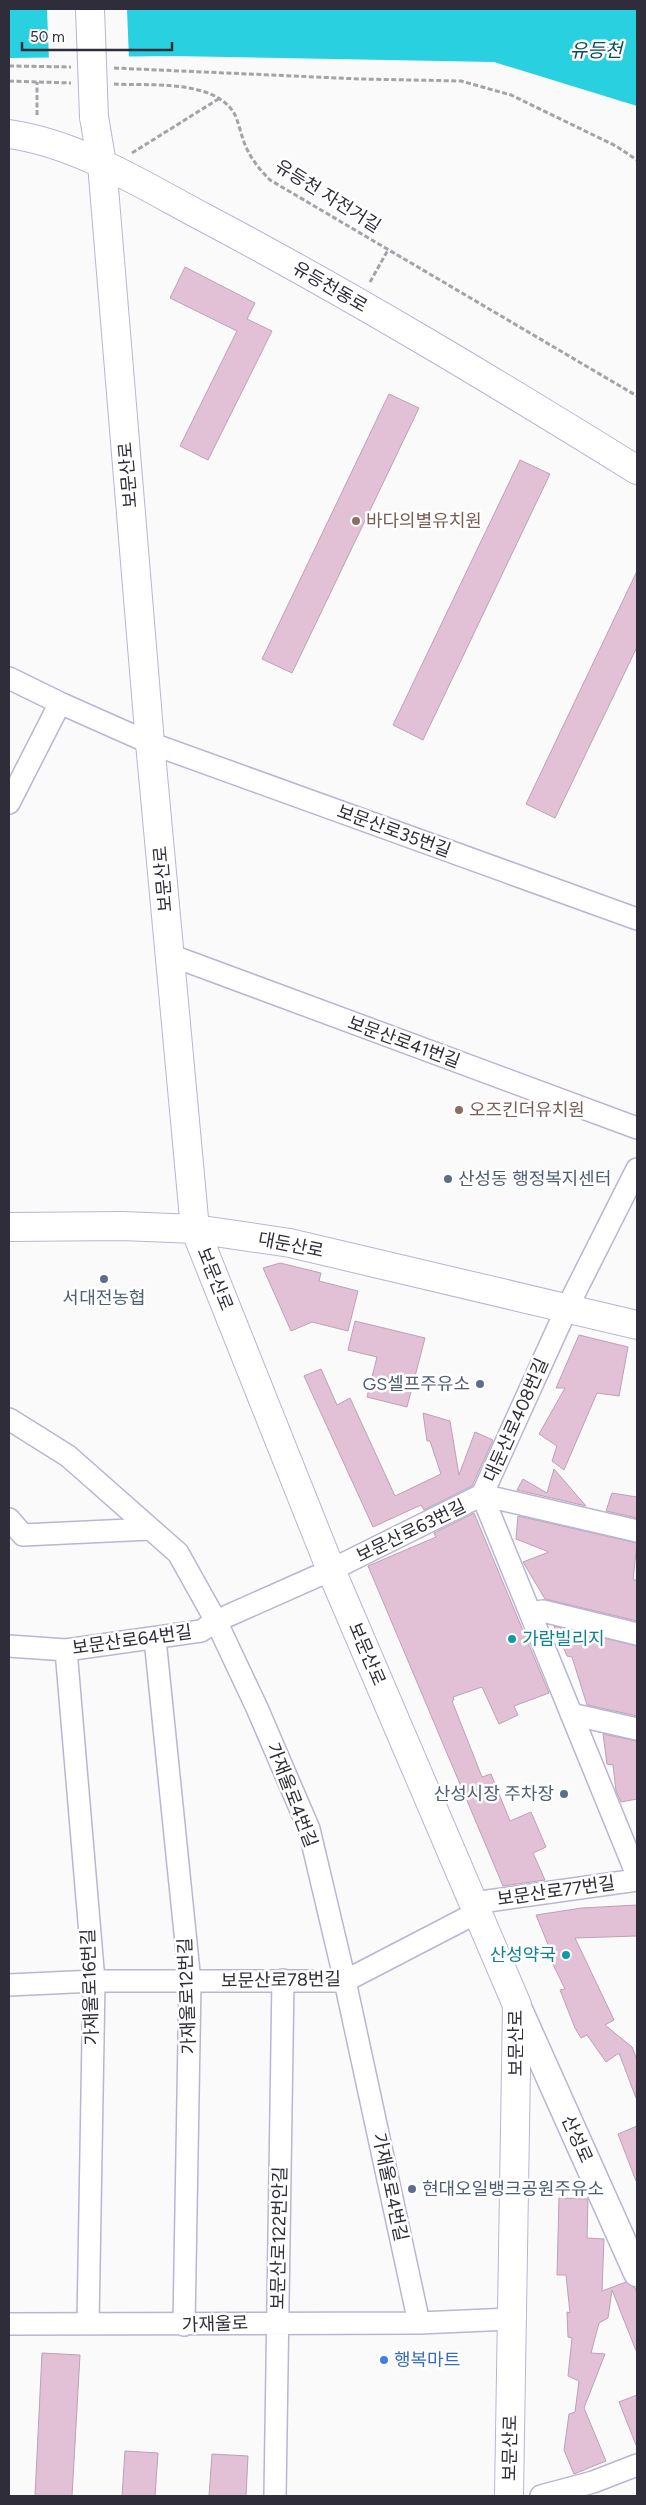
<svg xmlns="http://www.w3.org/2000/svg" width="646" height="2505" font-family="Figtree,'Noto Sans KR',sans-serif">
<style>
.water{fill:#29d0e0}
.pier{fill:#fafafa}
.building{fill:#e2c1d6;stroke:#bfa0b4}
.lines{fill:none;stroke-linecap:round;stroke-linejoin:round}
.minor-casing{stroke:#b9b5d5;stroke-width:24}
.tertiary-casing{stroke:#b9b5d5;stroke-width:29}
.secondary-casing{stroke:#b9b5d5;stroke-width:30}
.path{stroke:#a4a3a9;stroke-width:3;stroke-dasharray:5 2.5;stroke-linecap:butt}
.minor{stroke:#fff;stroke-width:21}
.tertiary{stroke:#fff;stroke-width:26}
.secondary{stroke:#fff;stroke-width:28}
.secondary-bridge-casing{stroke:#b9b5d5;stroke-width:30;stroke-linecap:butt}
.secondary-bridge{stroke:#fff;stroke-width:28}
.education-dot{fill:#8d6e63;stroke:#fff;stroke-width:2}
.service-dot{fill:#5c6f8a;stroke:#fff;stroke-width:2}
.culture-dot{fill:#0f9aa8;stroke:#fff;stroke-width:2}
.shop-dot{fill:#3f7fe0;stroke:#fff;stroke-width:2}
.labels{text-anchor:middle;stroke-width:5;stroke-linejoin:round;paint-order:stroke}
.street-label{font-size:18px;fill:#2f2d3a;stroke:#fff}
.education-label{font-size:18px;fill:#785e54;stroke:#fff;text-anchor:start}
.service-label{font-size:18px;fill:#4e5e75;stroke:#fff;text-anchor:start}
.culture-label{font-size:18px;fill:#0d838f;stroke:#fff;text-anchor:start}
.shop-label{font-size:18px;fill:#366cbe;stroke:#fff;text-anchor:start}
.water-label{font-size:19px;font-style:italic;fill:#094e55;stroke:#fff}
</style>
<rect width="100%" height="100%" fill="#fafafa"/>
<!-- water -->
<path class="water" d="M9,9h628v97l-143,-44 -323,-6 -162,2z"/>
<!-- pier -->
<path class="pier" d="M47,9h80l2,50 -80,1z"/>
<!-- building -->
<path class="building" d="M185,267l70,36 -8,16 25,12 -64,129 -28,-14 57,-115 -67,-33z
M389,394l30,14 -127,265 -30,-14z
M520,460l30,14 -127,266 -30,-15z
M637,571v76l-82,171 -29,-14z
M280,1263l41,10 -2,8 39,10 -10,40 -36,-9 -21,9 -28,-63z
M355,1321l70,17 -18,69 -40,-10 10,-40 -29,-7z
M579,1335l49,12 -9,49 -22,-3 -33,77 -12,-9 5,-15 -18,-12 26,-46h-9z
M321,1369l16,36 13,-7 45,98 46,-22 -11,-33h-3l-4,-28 27,8 9,54 16,-43 18,8 -21,46 -48,24 -3,-5 -48,22 -69,-151z
M554,1469l32,37 -69,-16 6,-11 24,14z
M612,1493l25,4v21l-31,-7z
M474,1513l75,180 -35,13 4,9 -19,9 -17,-37 -29,10 1,3 -2,1 30,76 9,-3 19,47 21,-9 15,35 -13,6 12,27 -42,6 -135,-320 68,-29 -2,-4z
M518,1516l119,27 -4,37h4v41l-92,-22 -22,-37 26,-10 -33,-13z
M554,1626l83,20v70l-50,-11 -15,-48 -5,-1z
M603,1734l34,7v58l-16,3 -5,-11 -3,-26 -6,-1z
M637,1905v31l-62,2 39,82 -9,5 27,22 5,13 -1,38 -17,-45 -13,9 -19,-27 -6,3 -6,-10 -15,-38 5,-1 -20,-41 4,-1 -13,-32 46,-7z
M637,2126v54l-1,1 -18,-47z
M559,2198l29,1 -1,39 17,1 -2,52 24,-9 9,6 2,6v59l-25,-63 -4,28 -9,5 -8,30 14,1 -21,54 22,53 -32,13 -10,-24 5,-36 6,-2 4,-31 -11,-5 4,-38 -4,-1 -1,-25 3,1 -4,-38h-9z
M42,2353l38,2 -8,141h-37z
M637,2395v50h-1l-17,-43z
M125,2451l33,2 -3,43h-33z
M212,2454l36,2 -2,40h-37z"/>
<g class="lines">
<defs>
<path id="minor" d="M9,678l51,25 90,40 487,176
M9,803l51,-100
M170,955l467,173
M637,1169l-71,141 -84,185 155,380
M9,1419l59,37 110,97 38,68 41,87 52,121 36,152 74,342
M9,1519l14,16 127,-6
M530,1613l13,-2 94,23
M155,1639l35,343 -6,343
M9,1646l57,4 135,-19 15,-10 115,-51 151,-75 155,36
M66,1650l28,331 -6,343
M571,1714l66,15
M474,1903l163,-23
M9,1985l85,-4h251l133,-69
M9,2324l410,-1 93,-4
M275,2496l8,-516
M541,2496l52,-14 44,-17"/>
<path id="tertiary" d="M517,2005l120,268"/>
<path id="secondary" d="M94,117l8,47 48,579 45,486 136,341 186,435 -8,491
M9,134c69,10 132,50 194,83 148,78 292,165 434,253
M9,1227l113,-1 73,3 95,14 347,82"/>
</defs>
<!-- minor casing -->
<use href="#minor" class="minor-casing"/>
<!-- tertiary casing -->
<use href="#tertiary" class="tertiary-casing"/>
<!-- secondary casing -->
<use href="#secondary" class="secondary-casing"/>
<!-- path -->
<path class="path" d="M9,66l62,1
M114,68l246,11 101,2 50,14 105,51 21,14
M9,81l62,2
M114,84c35,2 99,-5 120,29 4,7 6,18 9,26 5,16 15,29 27,41l367,216
M37,115v-33
M132,153l88,-55
M370,282l18,-32"/>
<!-- minor -->
<use href="#minor" class="minor"/>
<!-- tertiary -->
<use href="#tertiary" class="tertiary"/>
<!-- secondary -->
<use href="#secondary" class="secondary"/>
<defs>
<path id="secondary-bridge" d="M90,9l4,108"/>
</defs>
<!-- secondary-bridge casing -->
<use href="#secondary-bridge" class="secondary-bridge-casing"/>
<!-- secondary-bridge -->
<use href="#secondary-bridge" class="secondary-bridge"/>
</g>
<!-- markers -->
<g class="education-dot">
<circle cx="356" cy="521" r="5"/>
<circle cx="459" cy="1110" r="5"/>
</g>
<g class="service-dot">
<circle cx="448" cy="1179" r="5"/>
<circle cx="104" cy="1279" r="5"/>
<circle cx="480" cy="1384" r="5"/>
<circle cx="564" cy="1794" r="5"/>
<circle cx="412" cy="2189" r="5"/>
</g>
<g class="culture-dot">
<circle cx="512" cy="1639" r="5"/>
<circle cx="566" cy="1955" r="5"/>
</g>
<circle class="shop-dot" cx="384" cy="2360" r="5"/>
<g class="labels">
<!-- street labels -->
<g class="street-label">
<text transform="translate(328 196) rotate(32)" y="6">유등천 자전거길</text>
<text transform="translate(330 287) rotate(30)" y="6">유등천동로</text>
<text transform="translate(128 475) rotate(-95)" y="6">보문산로</text>
<text transform="translate(394 831) rotate(20)" y="6">보문산로35번길</text>
<text transform="translate(163 879) rotate(-95)" y="6">보문산로</text>
<text transform="translate(404 1042) rotate(20)" y="6">보문산로41번길</text>
<text transform="translate(291 1245) rotate(11)" y="6">대둔산로</text>
<text transform="translate(215 1279) rotate(68)" y="6">보문산로</text>
<text transform="translate(516 1420) rotate(-66)" y="6">대둔산로408번길</text>
<text transform="translate(411 1531) rotate(-26)" y="6">보문산로63번길</text>
<text transform="translate(132 1640) rotate(-8)" y="6">보문산로64번길</text>
<text transform="translate(367 1654) rotate(67)" y="6">보문산로</text>
<text transform="translate(292 1795) rotate(69)" y="6">가재울로4번길</text>
<text transform="translate(556 1891) rotate(-8)" y="6">보문산로77번길</text>
<text transform="translate(281 1980) rotate(-1)" y="6">보문산로78번길</text>
<text transform="translate(90 1987) rotate(-92)" y="6">가재울로16번길</text>
<text transform="translate(187 1996) rotate(-92)" y="6">가재울로12번길</text>
<text transform="translate(516 2043) rotate(-90)" y="6">보문산로</text>
<text transform="translate(577 2139) rotate(66)" y="6">산성로</text>
<text transform="translate(390 2187) rotate(78)" y="6">가재울로4번길</text>
<text transform="translate(279 2238) rotate(-89)" y="6">보문산로122번안길</text>
<text transform="translate(215 2324) rotate(-2)" y="6">가재울로</text>
<text transform="translate(510 2448) rotate(-89)" y="6">보문산로</text>
</g>
<!-- education labels -->
<g class="education-label">
<text x="366" y="527">바다의별유치원</text>
<text x="469" y="1116">오즈킨더유치원</text>
</g>
<!-- service labels -->
<g class="service-label">
<text x="458" y="1185">산성동 행정복지센터</text>
<text x="104" y="1304" text-anchor="middle">서대전농협</text>
<text x="470" y="1390" text-anchor="end">GS셀프주유소</text>
<text x="554" y="1800" text-anchor="end">산성시장 주차장</text>
<text x="422" y="2195">현대오일뱅크공원주유소</text>
</g>
<!-- culture labels -->
<g class="culture-label">
<text x="522" y="1645">가람빌리지</text>
<text x="556" y="1961" text-anchor="end">산성약국</text>
</g>
<!-- shop labels -->
<g class="shop-label">
<text x="394" y="2366">행복마트</text>
</g>
<!-- water labels -->
<g class="water-label">
<text x="596" y="57">유등천</text>
</g>
</g>
<!-- border -->
<rect width="646" height="2505" fill="none" stroke="#2f2d3a" stroke-width="20"/>
<!-- scale -->
<path d="M22 42v8h150v-8" fill="none" stroke="#2f2d3a" stroke-width="2.5"/>
<text x="30" y="42" font-size="15" fill="#2f2d3a" stroke="#ffffff" stroke-width="4" paint-order="stroke">50 m</text>
</svg>
